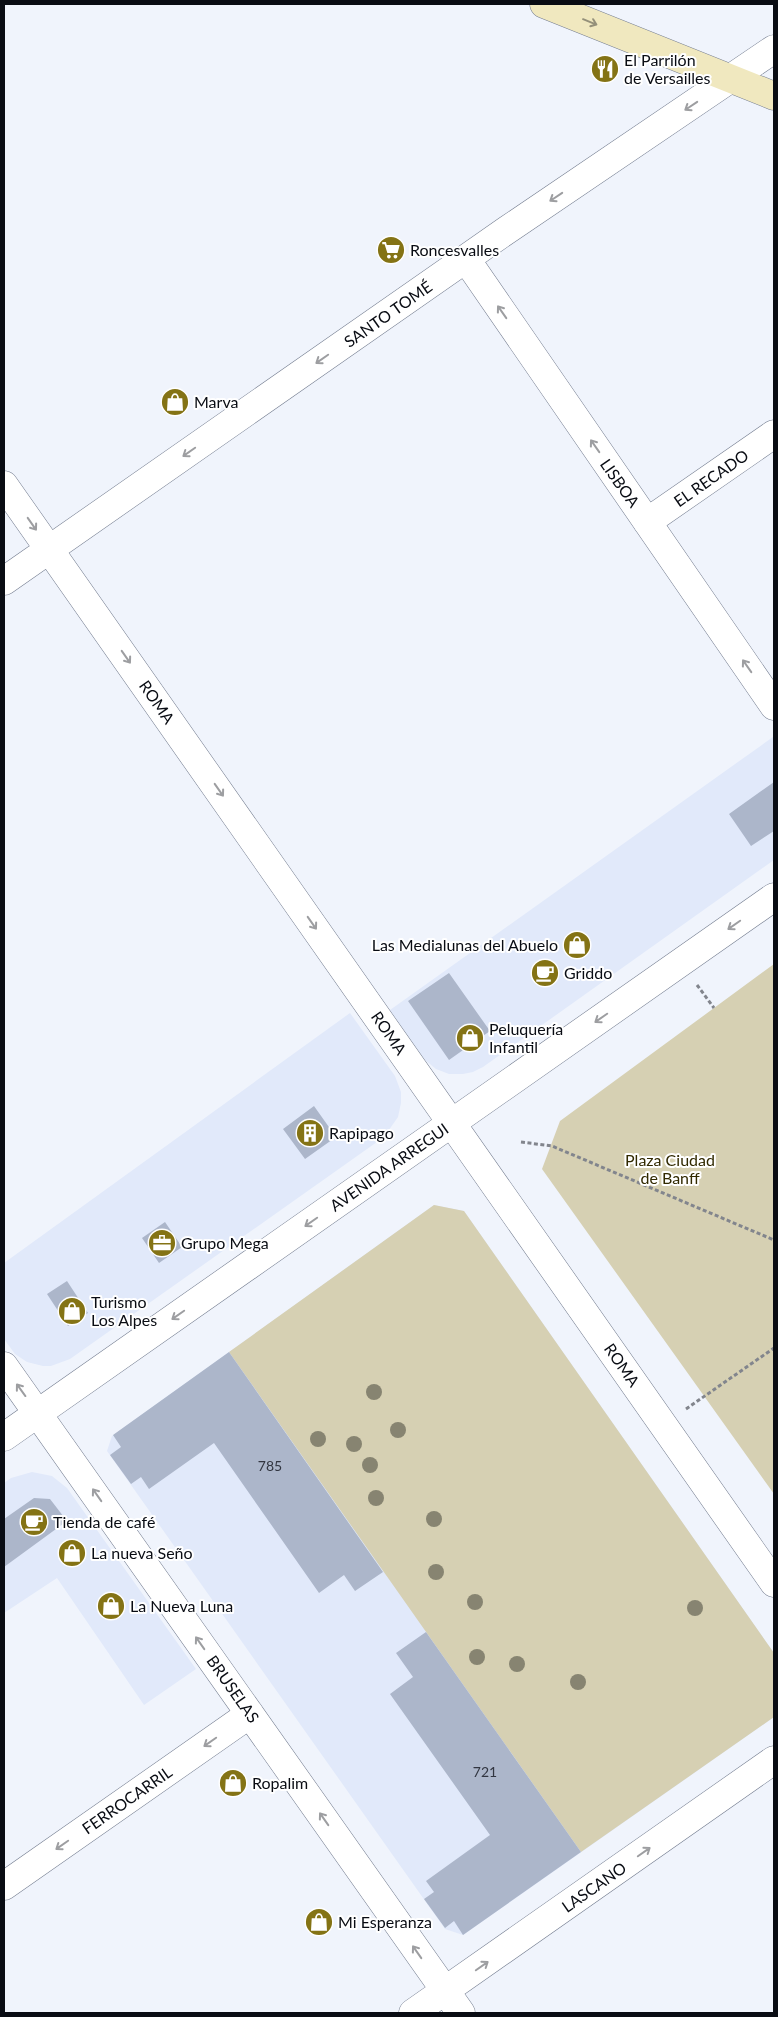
<svg xmlns="http://www.w3.org/2000/svg" width="778" height="2017" font-family="Lato,sans-serif">
<style>
.built{fill:#e1e9fa}
.green{fill:#d6d0b3}
.building{fill:#acb6ca}
.lines{fill:none;stroke-linecap:round;stroke-linejoin:round}
.street-casing{stroke:#737c8f;stroke-width:29}
.secondary-casing{stroke:#737c8f;stroke-width:29}
.path{stroke:#82858d;stroke-width:3;stroke-dasharray:4 2.5;stroke-linecap:butt}
.street{stroke:#fff;stroke-width:28}
.secondary{stroke:#f0e8bf;stroke-width:28}
.tree{fill:#878471}
.oneway{stroke:#94907a}
.oneway2{stroke:#9d9ea1}
.labels{text-anchor:middle;stroke-width:4;stroke-linejoin:round;paint-order:stroke}
.number-label{font-size:14px;fill:#323641}
.poi-label{font-size:16px;fill:#090c13;stroke:#fff;text-anchor:start}
.street-label{font-size:16px;fill:#090c13;stroke:#fff}
.park-label{font-size:16px;fill:#312900;stroke:#fff}
</style>
<rect width="100%" height="100%" fill="#f0f4fc"/>
<!-- built -->
<path class="built" d="M773,737l1,123 -291,207 -10,5 -10,2h-14l-13,-5 -11,-9 -35,-50z
M350,1013l45,63 6,16v11l-3,14 -14,20 -314,222 -19,7h-8l-16,-4 -12,-8 -11,-15v-76z
M434,1205l30,6 310,442v64l-311,218 -18,-6 -338,-478 5,-15z
M32,1472l20,4 15,12 129,181 -52,36 -87,-127 -53,35v-130l7,-5z"/>
<!-- green -->
<path class="green" d="M774,964v530l-232,-325 18,-48z
M434,1205l30,6 310,442v64l-193,135 -352,-500z"/>
<!-- building -->
<path class="building" d="M774,782v49l-23,15 -22,-32z
M449,973l41,58 -41,29 -41,-59z
M314,1106l22,31 -31,22 -22,-30z
M165,1222l17,25 -23,16 -17,-25z
M67,1281l21,32 -20,13 -21,-32z
M229,1352l154,220 -28,19 -11,-16 -25,18 -105,-150 -65,46 -8,-12 -10,7 -21,-29 11,-8 -8,-12z
M34,1498l16,1 17,22 -63,46v-48z
M426,1632l155,220 -118,83 -9,-14 -9,7 -21,-29 10,-7 -8,-11 64,-46 -100,-141 23,-17 -17,-24z"/>
<g class="lines">
<defs>
<path id="street" d="M466,259l308,447
M4,485l770,1098
M647,522l127,-88
M4,581l503,-351 267,-181
M4,1366l457,647
M4,1437l770,-540
M4,1886l246,-172
M413,2013l361,-253"/>
<path id="secondary" d="M544,4l230,92"/>
</defs>
<!-- street casing -->
<use href="#street" class="street-casing"/>
<!-- secondary casing -->
<use href="#secondary" class="secondary-casing"/>
<!-- path -->
<path class="path" d="M697,985l17,23
M521,1142l31,4 222,94
M686,1409l88,-61"/>
<!-- street -->
<use href="#street" class="street"/>
<!-- secondary -->
<use href="#secondary" class="secondary"/>
</g>
<!-- trees -->
<g class="tree">
<circle cx="374" cy="1392" r="8"/>
<circle cx="398" cy="1430" r="8"/>
<circle cx="318" cy="1439" r="8"/>
<circle cx="354" cy="1444" r="8"/>
<circle cx="370" cy="1465" r="8"/>
<circle cx="376" cy="1498" r="8"/>
<circle cx="434" cy="1519" r="8"/>
<circle cx="436" cy="1572" r="8"/>
<circle cx="475" cy="1602" r="8"/>
<circle cx="695" cy="1608" r="8"/>
<circle cx="477" cy="1657" r="8"/>
<circle cx="517" cy="1664" r="8"/>
<circle cx="578" cy="1682" r="8"/>
</g>
<!-- one-way arrows -->
<defs><path id="oneway-shaft" d="M-6 0H5M1.5-3L5.5 0L1.5 3" fill="none" stroke-width="1.6" stroke-linecap="round" stroke-linejoin="round" transform="scale(1.25)"/></defs>
<use class="oneway" href="#oneway-shaft" transform="translate(590 22) rotate(22)"/>
<g class="oneway2">
<use href="#oneway-shaft" transform="translate(691 106) rotate(146)"/>
<use href="#oneway-shaft" transform="translate(556 197) rotate(146)"/>
<use href="#oneway-shaft" transform="translate(502 312) rotate(-125)"/>
<use href="#oneway-shaft" transform="translate(322 359) rotate(145)"/>
<use href="#oneway-shaft" transform="translate(595 446) rotate(-125)"/>
<use href="#oneway-shaft" transform="translate(189 452) rotate(145)"/>
<use href="#oneway-shaft" transform="translate(32 524) rotate(55)"/>
<use href="#oneway-shaft" transform="translate(126 657) rotate(55)"/>
<use href="#oneway-shaft" transform="translate(747 666) rotate(-125)"/>
<use href="#oneway-shaft" transform="translate(219 790) rotate(55)"/>
<use href="#oneway-shaft" transform="translate(312 923) rotate(55)"/>
<use href="#oneway-shaft" transform="translate(734 925) rotate(145)"/>
<use href="#oneway-shaft" transform="translate(601 1018) rotate(145)"/>
<use href="#oneway-shaft" transform="translate(311 1222) rotate(145)"/>
<use href="#oneway-shaft" transform="translate(178 1315) rotate(145)"/>
<use href="#oneway-shaft" transform="translate(21 1390) rotate(-126)"/>
<use href="#oneway-shaft" transform="translate(97 1495) rotate(-125)"/>
<use href="#oneway-shaft" transform="translate(200 1643) rotate(-125)"/>
<use href="#oneway-shaft" transform="translate(210 1742) rotate(145)"/>
<use href="#oneway-shaft" transform="translate(324 1819) rotate(-125)"/>
<use href="#oneway-shaft" transform="translate(62 1845) rotate(145)"/>
<use href="#oneway-shaft" transform="translate(644 1852) rotate(-35)"/>
<use href="#oneway-shaft" transform="translate(417 1952) rotate(-125)"/>
<use href="#oneway-shaft" transform="translate(482 1966) rotate(-35)"/>
</g>
<!-- icons -->
<defs>
<symbol id="restaurant-disc" viewBox="-11 -11 22 22"><circle r="9.5" fill="#847315" stroke="#fff"/><path d="M-5-6h1v4h1v-4h1v4h1v-4h1v5L-1.5 .5V6h-2V.5L-5-1ZM5-6V6H3V1.5H1.5Q1.5-4 5-6Z" fill="#fff"/></symbol>
<symbol id="supermarket-disc" viewBox="-11 -11 22 22"><circle r="9.5" fill="#847315" stroke="#fff"/><path d="M-6-5.5h2.5l.6 2H6L4.5 2H-2.5L-4.4-4H-6ZM-1.5 3.2a1.3 1.3 0 1 0 .1 0ZM3 3.2a1.3 1.3 0 1 0 .1 0Z" fill="#fff"/></symbol>
<symbol id="shop-disc" viewBox="-11 -11 22 22"><circle r="9.5" fill="#847315" stroke="#fff"/><path d="M-5-2.5h2.3a2.7 3.5 0 0 1 5.4 0H5L5.5 6h-11ZM-1.5-2.5h3a1.5 2.3 0 0 0-3 0Z" fill="#fff"/></symbol>
<symbol id="cafe-disc" viewBox="-11 -11 22 22"><circle r="9.5" fill="#847315" stroke="#fff"/><path d="M-5.5-4.5H6V0H3Q3 3.5 0 3.5H-2.5Q-5.5 3.5-5.5 0ZM3-3.2v2h1.7v-2ZM-6 4.5H4V6H-6Z" fill="#fff"/></symbol>
<symbol id="building-disc" viewBox="-11 -11 22 22"><circle r="9.5" fill="#847315" stroke="#fff"/><path d="M-4-6H4V6H1V3H-1V6H-4ZM-2.5-4.3h1.7v1.8h-1.7ZM.8-4.3h1.7v1.8H.8ZM-2.5-1h1.7V.8h-1.7ZM.8-1h1.7V.8H.8Z" fill="#fff"/></symbol>
<symbol id="office-disc" viewBox="-11 -11 22 22"><circle r="9.5" fill="#847315" stroke="#fff"/><path d="M-6-3h4V-5.5h4V-3h4V5H-6ZM-1-4.5V-3h2v-1.5ZM-6 0V1H6V0Z" fill="#fff"/></symbol>
</defs>
<g fill-rule="evenodd">
<use href="#restaurant-disc" x="589" y="53" width="32" height="32"/>
<use href="#supermarket-disc" x="375" y="234" width="32" height="32"/>
<use href="#shop-disc" x="159" y="386" width="32" height="32"/>
<use href="#shop-disc" x="561" y="929" width="32" height="32"/>
<use href="#cafe-disc" x="529" y="957" width="32" height="32"/>
<use href="#shop-disc" x="454" y="1022" width="32" height="32"/>
<use href="#building-disc" x="294" y="1117" width="32" height="32"/>
<use href="#office-disc" x="146" y="1227" width="32" height="32"/>
<use href="#shop-disc" x="56" y="1295" width="32" height="32"/>
<use href="#cafe-disc" x="18" y="1506" width="32" height="32"/>
<use href="#shop-disc" x="56" y="1537" width="32" height="32"/>
<use href="#shop-disc" x="95" y="1590" width="32" height="32"/>
<use href="#shop-disc" x="217" y="1767" width="32" height="32"/>
<use href="#shop-disc" x="303" y="1906" width="32" height="32"/>
</g>
<g class="labels">
<!-- number labels -->
<g class="number-label">
<text x="270" y="1471">785</text>
<text x="485" y="1777">721</text>
</g>
<!-- poi labels -->
<g class="poi-label">
<text x="624" y="66">El Parrilón<tspan x="624" dy="18">de Versailles</tspan></text>
<text x="410" y="256">Roncesvalles</text>
<text x="194" y="408">Marva</text>
<text x="558" y="951" text-anchor="end">Las Medialunas del Abuelo</text>
<text x="564" y="979">Griddo</text>
<text x="489" y="1035">Peluquería<tspan x="489" dy="18">Infantil</tspan></text>
<text x="329" y="1139">Rapipago</text>
<text x="181" y="1249">Grupo Mega</text>
<text x="91" y="1308">Turismo<tspan x="91" dy="18">Los Alpes</tspan></text>
<text x="53" y="1528">Tienda de café</text>
<text x="91" y="1559">La nueva Seño</text>
<text x="130" y="1612">La Nueva Luna</text>
<text x="252" y="1789">Ropalim</text>
<text x="338" y="1928">Mi Esperanza</text>
</g>
<!-- street labels -->
<g class="street-label">
<text transform="translate(388 314) rotate(-35)" y="6">SANTO TOMÉ</text>
<text transform="translate(711 478) rotate(-35)" y="6">EL RECADO</text>
<text transform="translate(620 483) rotate(55)" y="6">LISBOA</text>
<text transform="translate(157 702) rotate(55)" y="6">ROMA</text>
<text transform="translate(389 1033) rotate(55)" y="6">ROMA</text>
<text transform="translate(389 1167) rotate(-35)" y="6">AVENIDA ARREGUI</text>
<text transform="translate(622 1365) rotate(55)" y="6">ROMA</text>
<text transform="translate(233 1689) rotate(55)" y="6">BRUSELAS</text>
<text transform="translate(127 1800) rotate(-35)" y="6">FERROCARRIL</text>
<text transform="translate(594 1887) rotate(-35)" y="6">LASCANO</text>
</g>
<!-- park labels -->
<g class="park-label">
<text x="670" y="1166">Plaza Ciudad<tspan x="670" dy="18">de Banff</tspan></text>
</g>
</g>
<!-- border -->
<rect width="778" height="2017" fill="none" stroke="#090c13" stroke-width="10"/>
</svg>
